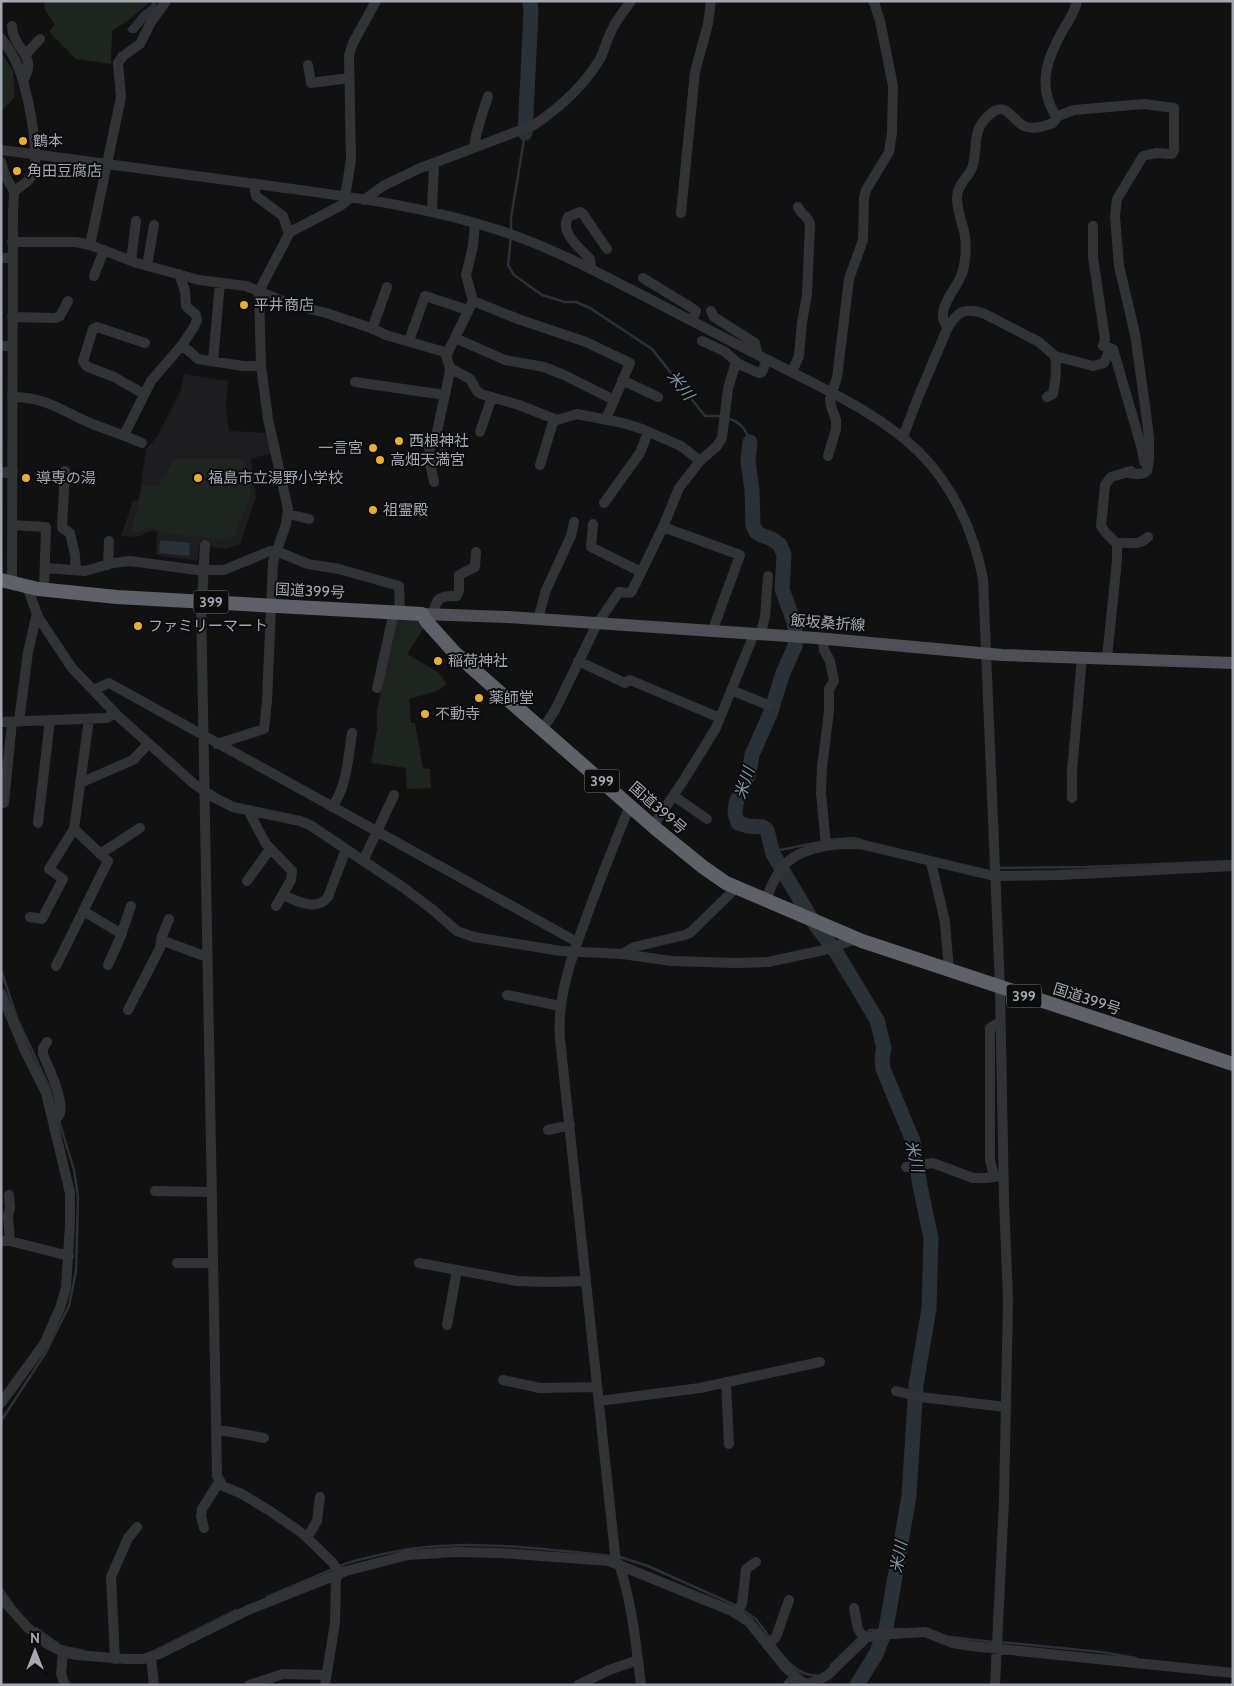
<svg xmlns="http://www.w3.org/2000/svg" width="1234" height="1686" font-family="Cabin,'Noto Sans JP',sans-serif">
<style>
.built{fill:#1d1d1f}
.green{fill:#1e251e}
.water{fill:#2a3137}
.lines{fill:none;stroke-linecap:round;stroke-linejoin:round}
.stream{stroke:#2a3137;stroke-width:2.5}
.river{stroke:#2a3137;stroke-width:15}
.minor{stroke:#323337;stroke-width:10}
.major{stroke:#4e5056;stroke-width:12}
.highway{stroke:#5e6168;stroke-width:14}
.poi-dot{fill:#e8af33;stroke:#0c0c0d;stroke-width:2}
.labels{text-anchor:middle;stroke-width:4;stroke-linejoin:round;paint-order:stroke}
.shield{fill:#0c0c0d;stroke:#767880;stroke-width:1}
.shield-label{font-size:14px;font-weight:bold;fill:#a3a7b2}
.poi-label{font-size:15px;fill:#a3a7b2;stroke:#0c0c0d;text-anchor:start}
.street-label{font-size:15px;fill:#a3a7b2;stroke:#0c0c0d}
.water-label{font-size:16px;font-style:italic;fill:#7b94ac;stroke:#0c0c0d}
</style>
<rect width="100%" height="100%" fill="#111112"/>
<!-- built -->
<path class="built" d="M184,374l44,7 -2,27 3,23 38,2 4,20 -20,6 5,38 -16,47 -13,5 -28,-4 -1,16 -42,-6 1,-23 -7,-1 -13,6 -16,-1 12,-35 6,-1 7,-51 11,-12 24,-47z"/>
<!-- green -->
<path class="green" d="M44,1h107l-21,18 -18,12 -1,33 -35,-5 -27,-27 6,-7 -10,-15z
M1,52l12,19 2,26 -14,14z
M175,459h68l8,35 -16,41 -8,5 -66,-7v-3l-12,-3 -14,7 -4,-3 11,-45 16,1z
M400,615l14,3 11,8 -18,28 31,18 9,12 -10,7 -28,8 2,24h4l8,45 7,1 1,19 -24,1 -1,-21 -35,-5 6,-33v-20l20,-90z"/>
<!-- water -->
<path class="water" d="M153,1h4l-2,9 -19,23h-6l-3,-4c6,-5 9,-11 14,-16 4,-5 10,-5 12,-12z
M160,540l30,3 -1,13 -30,-3z"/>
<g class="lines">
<!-- stream -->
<path class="stream" d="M511,231v-13l14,-85
M511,236l-3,29 6,10 28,20 23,7h11l14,6 62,41 53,67h16
M726,418c14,3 20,11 24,24
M828,840l26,-2 8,2
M773,854l7,-4 40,-8
M997,868l89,-1 147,-6
M1,970l16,48 33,71 6,22
M1,1421l45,-69 23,-46 7,-35 2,-74 -4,-27 -15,-49
M617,1556l31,10 89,40
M338,1567c11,-6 25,-8 37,-11 78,-20 158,-8 237,0
M1,1588l12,17
M267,1597l66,-28
M741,1609l15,10 14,19
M36,1628l25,18 23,5
M865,1633l5,-3 32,-1
M950,1637l44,5
M1000,1642l101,10 35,6
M773,1643c10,14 25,34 43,32
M152,1652l84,-42
M831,1665l30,-29"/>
<!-- river -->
<path class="river" d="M525,133l6,-121 -1,-11
M750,442l-2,20 4,28 1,35 3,7 5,3 11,4 8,6 4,10 -2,34 12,33 2,16 -1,8 -12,27 -13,41 -18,41 -3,18 -13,30 -1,11 3,9 10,3 15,1 4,3 6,24 39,66 24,32 41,68 7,28 -2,9 1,12 30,72 7,45 11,52 -2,71 -13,76 -7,111 -23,133 -10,25 -19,31"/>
<!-- minor -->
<path class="minor" d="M12,26c1,25 27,28 11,55
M1,38c6,8 12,17 16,26 9,19 26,96 14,113 -4,6 -12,10 -17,15l-1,19 -1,372
M25,55l15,-16
M308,65l3,18 38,-5
M1058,116l-3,-1c-18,-31 -8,-56 8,-85 6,-10 12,-18 14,-29
M475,147c-2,-9 10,-40 13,-51
M1,150c88,11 176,23 263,35 78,11 157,20 231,44 30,9 59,22 88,36 62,31 123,64 185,95 51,27 109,51 151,92 34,34 55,80 64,127l17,409 4,212 4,100 -4,201 -9,184
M1,162l4,13 9,17
M253,183l3,13 27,20 6,18
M345,197l6,-37 -2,-105 4,-12 23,-42
M364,200l19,-14 35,-17 116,-44c25,-17 50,-39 66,-66 4,-8 6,-17 10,-25 5,-13 13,-22 21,-33
M432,212l2,-49
M681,213l14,-141 13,-48 3,-23
M1093,226v31l12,82 -2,7 10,3 29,100 2,13
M12,242h64l14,3 47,18 62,17 47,6 44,18 36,9 45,15 15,7 62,18
M90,245l31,-148 -3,-34 5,-7 17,-12 11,-22 15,-21
M1,258h11
M131,261l5,-40
M147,266l7,-41
M591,269l-1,-10c-9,-10 -31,-26 -22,-42l12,-5 3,2 24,35
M94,276l10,-26
M643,278l49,30 4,3 -4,10
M473,301l45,18 68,23 44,21 -24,56
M711,311l3,6 41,26 3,12
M12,317l43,1 5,-2 8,-15
M948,327c-15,-15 7,-36 13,-51 5,-12 6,-31 3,-45 -3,-10 -7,-22 -7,-33 0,-13 10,-19 15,-30 7,-19 -2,-36 17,-53 18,-16 23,6 35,11 9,4 20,0 29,-3l5,-7 16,-6 70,-6 30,4v42l-2,4 -16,-1 -13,3 -26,43 -2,17 4,50 16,68 11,79 3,25v22l-2,11c-6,5 -14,3 -21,1
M372,329l15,-42
M455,338l50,22 39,7 20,8 50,25
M409,341l16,-45 43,14
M702,341l22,10 15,13
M182,345l16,14 45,7h18
M1,346h11
M213,361l7,-78
M450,368l20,11 7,12 4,3 38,11 38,15 20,-6 46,9 19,6 39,17 19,15
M792,372l7,-16 3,-34 5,-27 3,-71c-2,-8 -9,-9 -12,-17
M622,380l36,17
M355,382l90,13
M144,394l-30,-17 -28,-11 -3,-5 10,-32 4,-2 48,16
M12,397c37,0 52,16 83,28 16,6 32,11 47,18
M1047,397l6,-3c3,-13 4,-24 2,-38
M480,432l12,-35
M124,435l27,-54 31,-36 12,-18 3,-7 -1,-5 -10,-9 -1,-15 -6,-17
M903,437l14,-37 30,-71c10,-18 18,-22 38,-15l54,28 16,14 38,10 11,-3 6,-14
M828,456l8,-27v-9l-5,-14 -1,-7 7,-21 12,-99 14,-39 1,-42 2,-8 23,-38 3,-19 1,-47 -13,-65 -5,-16 -2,-4
M540,465l14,-46
M65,471l-3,57 8,5 5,22 1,15
M1,473l12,-2
M434,482l-4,-19 -1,-21 7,-6 13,-60 1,-8 -4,-12 27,-55 -7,-26 7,-29 2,-23
M604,503l36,-50 8,-21
M288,514l21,5
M593,524l-2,23 50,25
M12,525l34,2 -2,63
M663,527l77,28 -28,77
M1117,544c13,-4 19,4 31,-7
M108,565l1,-24
M45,568l40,3 28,-8 17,-2 67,9h27l46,-19h6l32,13 31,5 60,17 1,26
M27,586l11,31 34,51 47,49 74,66 22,15 18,9 67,14 10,4 94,63 29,22 24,21 17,6 87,14 61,3 50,7 64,2 32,-1 56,-12 32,-11
M201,601l16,875 6,10 19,8 28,17 32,22 30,29 8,12
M202,601l3,-56
M433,614c4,-17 6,-18 24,-18l2,-6v-15l16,-8 1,-15
M538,619l8,-29 25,-54 3,-14
M760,635l5,-18 3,-41
M823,639l1,11 6,11 4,20 -5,8v22l-7,56 -1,26 5,53
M1107,658l10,-98v-16l-12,-12 -4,-6 4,-41 6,-8 20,-6
M578,661l47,22 5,-3 90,38
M377,688l17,-76
M93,690l16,-7 468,259
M731,690l37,15
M19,721l9,-69 9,-39
M1,722l106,-4 8,-5
M542,730l13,-20 42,-86 22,-32 11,1 2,-2 31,-64 16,-39 21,-27 17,-15 5,-8 6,-49 7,-24 4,-1 20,9 3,-1 5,-12
M217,744l47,-15 3,-28 6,-139 13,-38 2,-15 -20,-90 -7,-53 -2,-75 31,-59 50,-26 10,-8
M80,783l53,-23 15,-16
M674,796l33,23
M1072,798v-27l10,-114
M4,803l8,-81
M332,807c15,-20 16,-49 20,-74
M250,810l1,6 15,28 26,27 -1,9 -15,26
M38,823l12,-103
M653,826l32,-48 31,-50 38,-94
M100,854l40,-26
M363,861l31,-66
M931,862l14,60 4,49
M247,881l23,-32
M283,895c14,6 33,17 45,2l18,-48
M766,900c12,-34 23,-47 59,-54 14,-2 25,-3 39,-1l130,31 66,-1 173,-9
M83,911l39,23
M30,917l12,2 21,-40 -14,-10 25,-40 15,-110
M161,940l46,17
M622,954l12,-7 51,-12 6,-3 45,-44
M108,965l12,-27 11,-32
M56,966l52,-105 -34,-32
M1,993l24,58 21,42 24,100v31l-4,64 -6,20 -16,36 -43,59
M507,995l53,11
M128,1010l32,-62 2,-12 7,-17
M47,1042l-4,6v6c6,15 20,43 17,59 -1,4 -4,6 -6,9
M548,1130l22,-5
M906,1167l27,-4 40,15h13l14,-2
M994,1176l-4,-16v-132l10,-6
M155,1191l56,1
M9,1195l1,13 -2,8 2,25
M1,1241h9l59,15
M177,1263h35
M419,1263l98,18 33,1 36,-1
M447,1325l10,-55
M503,1380l37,8 57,-1
M726,1382l3,62
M896,1391l24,6 86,10
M599,1401l101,-13 120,-26
M216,1431h10l38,7
M204,1528l-3,-12 1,-7 17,-27
M307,1538l10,-17 3,-24
M616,1563l-56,-524c-3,-40 10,-77 24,-115 14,-40 30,-79 46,-119
M619,1564c13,39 17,80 22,121
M1,1598l26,29 19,16 17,9 14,3 49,4h17l16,-5 89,-44 98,-39 62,-16 48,-3 44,1 109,8 123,50 17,11 37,46 20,17
M854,1608l4,21 7,10
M736,1613l6,-9 4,-35 10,-7
M767,1645l9,-8 13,-37
M63,1652l-2,22 4,11
M151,1657l3,28
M115,1659l-4,-82 17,-39 9,-11
M805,1684l14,-4 9,-5 38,-37 11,-3 48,-3 28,11 18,3 262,27
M249,1685l34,-11 43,1
M325,1685l10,-62 1,-48
M578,1685l31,-15 29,-10
M788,1685l7,-9"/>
<!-- major -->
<path class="major" d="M422,614l85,3 309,21 186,17 231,8"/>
<!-- highway -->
<path class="highway" d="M1,580l37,9 79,8 305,17 5,8 27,30 35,31 166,145 48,39 23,16 136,58 371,123"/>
</g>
<!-- markers -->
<g class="poi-dot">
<circle cx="23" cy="141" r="5"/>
<circle cx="17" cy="171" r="5"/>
<circle cx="244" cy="305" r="5"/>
<circle cx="399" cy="441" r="5"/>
<circle cx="373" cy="448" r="5"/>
<circle cx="380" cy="460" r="5"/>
<circle cx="26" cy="478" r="5"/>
<circle cx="198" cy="478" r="5"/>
<circle cx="373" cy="510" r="5"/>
<circle cx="138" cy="626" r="5"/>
<circle cx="438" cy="661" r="5"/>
<circle cx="479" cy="698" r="5"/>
<circle cx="425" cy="714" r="5"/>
</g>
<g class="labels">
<!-- shield labels -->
<g class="shield">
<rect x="193.5" y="590.5" width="35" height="23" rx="4"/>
<rect x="584.5" y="769.5" width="35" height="23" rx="4"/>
<rect x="1006.5" y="984.5" width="35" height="23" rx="4"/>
</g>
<g class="shield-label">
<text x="211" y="607">399</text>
<text x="602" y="786">399</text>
<text x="1024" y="1001">399</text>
</g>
<!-- poi labels -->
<g class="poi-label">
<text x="33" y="146">鶴本</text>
<text x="27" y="176">角田豆腐店</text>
<text x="254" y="310">平井商店</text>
<text x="409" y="446">西根神社</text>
<text x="363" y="453" text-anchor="end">一言宮</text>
<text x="390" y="465">高畑天満宮</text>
<text x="36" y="483">導専の湯</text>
<text x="208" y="483">福島市立湯野小学校</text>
<text x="383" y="515">祖霊殿</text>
<text x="148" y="631">ファミリーマート</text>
<text x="448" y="666">稲荷神社</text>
<text x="489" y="703">薬師堂</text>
<text x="435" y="719">不動寺</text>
</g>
<!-- street labels -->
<g class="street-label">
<text transform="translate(310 591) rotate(3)" y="5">国道399号</text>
<text transform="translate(828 623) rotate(4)" y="5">飯坂桑折線</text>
<text transform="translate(658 808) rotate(41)" y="5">国道399号</text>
<text transform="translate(1087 999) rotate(18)" y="5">国道399号</text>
</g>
<!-- water labels -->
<g class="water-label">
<text transform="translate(681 385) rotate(52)" y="6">米川</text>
<text transform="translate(744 783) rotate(-72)" y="6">米川</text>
<text transform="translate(915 1156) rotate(77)" y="6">米川</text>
<text transform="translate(898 1557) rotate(-80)" y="6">米川</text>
</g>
</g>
<!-- border -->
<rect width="1234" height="1686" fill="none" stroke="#a3a7b2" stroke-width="5"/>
<!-- north arrow -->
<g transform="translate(35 1651)" stroke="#0c0c0d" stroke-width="4" paint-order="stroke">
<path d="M0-4L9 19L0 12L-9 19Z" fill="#a3a7b2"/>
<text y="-8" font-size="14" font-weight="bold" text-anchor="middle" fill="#a3a7b2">N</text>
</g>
</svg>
